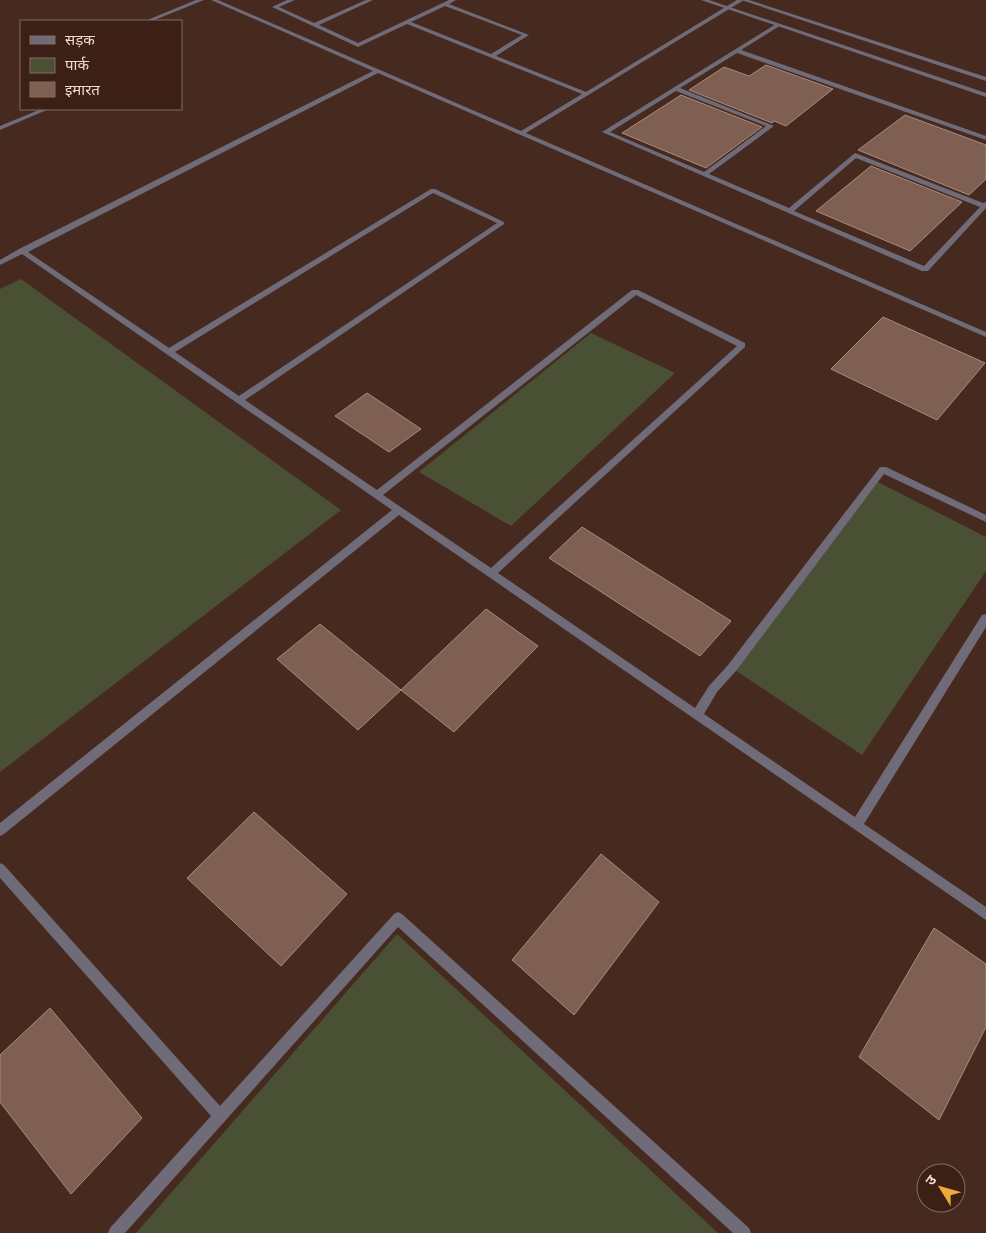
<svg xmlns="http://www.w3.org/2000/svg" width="986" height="1233" font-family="'PT Sans Narrow','Noto Sans Devanagari',sans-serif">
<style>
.green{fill:#4a5034}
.building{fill:#805f53;stroke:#ac897c}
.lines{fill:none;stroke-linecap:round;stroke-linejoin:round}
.minor{fill:#6f6b79;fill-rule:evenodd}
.tertiary{fill:#6f6b79;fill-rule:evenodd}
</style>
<rect width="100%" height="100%" fill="#472a1f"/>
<!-- green -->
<path class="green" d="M21,279l320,231 -341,262v-483z
M591,333l84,40 -164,153 -92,-54z
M878,482l108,55v34l-124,184 -130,-87z
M397,934l321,299h-582z"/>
<!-- building -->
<path class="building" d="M766,65l67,24 -47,37 -12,-5 -2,2 -83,-33 35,-23 25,9z
M681,95l81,32 -56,41 -84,-35z
M905,115l81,30v34l-17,16 -111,-45z
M871,166l91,36 -52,49 -94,-40z
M883,317l102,46 -48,57 -106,-51z
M367,393l54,36 -32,23 -54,-36z
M582,527l149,94 -31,35 -151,-98z
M486,609l52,37 -84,86 -53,-42z
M320,624l81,66 -43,40 -81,-71z
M254,812l93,82 -66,72 -94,-88z
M601,854l58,48 -85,113 -62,-55z
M934,928l52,36v63l-47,93 -80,-63z
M50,1008l92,110 -71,76 -71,-92v-47z"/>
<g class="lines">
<!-- minor -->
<path class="minor" d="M196,0h8l-52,21h-7z
M211,0h7l303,131 61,-37 -175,-70 -49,23 -86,-40 15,-7h8l-16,7 35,16 52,-23h7l-54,25 39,18 91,-43h7l-7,4 80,31 -33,21 90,36 151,-92h7l-218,133 460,199v5l-608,-264 -350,179 141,96 262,-159h4l69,33v2l-259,176 132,90 255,-200h6l107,53v4l-247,226 197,135 14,-22 19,-21 152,-198h6l100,48v7l-102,-48 -148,197 -19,21 -13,22 151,103 127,-202 4,-1v13l-122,197 122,83v13l-587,-405 -395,319 -4,2v-13l392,-313 -370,-256 -22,11v-5l19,-11 354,-178zM445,6l77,29 -31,19 -80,-32zM433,193l64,30 -258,173 -64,-44zM636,295l101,51 -246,222 -108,-73z
M776,24l5,1 -40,25 245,86v4l-249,-87 -57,35 94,38 -65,48 80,34 66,-55 128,50 3,-1v6l-58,63h-6l-320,-139zM676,91l90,35 -62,46 -94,-40zM856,158l124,49 -56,59 -130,-55z
M41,109h8l-49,21v-4z
M0,863l4,2 216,241 174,-192 4,-2 4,2 347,314 2,5h-18l-335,-306 -273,306h-17l2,-5 101,-112 -211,-238z"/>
<!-- tertiary -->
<path class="tertiary" d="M701,0h8l277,93v4z
M741,0h8l237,77v4z"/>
</g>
<!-- legend -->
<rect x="20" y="20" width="162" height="90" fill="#3c2016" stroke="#846b62"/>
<rect x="30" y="36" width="25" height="8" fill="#6f6b79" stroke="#846b62"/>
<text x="65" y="45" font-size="15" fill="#efdbd4">सड़क</text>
<rect x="30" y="58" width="25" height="15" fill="#4a5034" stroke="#846b62"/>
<text x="65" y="70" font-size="15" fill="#efdbd4">पार्क</text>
<rect x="30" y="82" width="25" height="15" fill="#805f53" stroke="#846b62"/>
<text x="65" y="95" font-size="15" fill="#efdbd4">इमारत</text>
<!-- north arrow -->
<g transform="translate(941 1188) rotate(307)"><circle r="24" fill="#3c2016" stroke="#846b62"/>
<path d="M0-4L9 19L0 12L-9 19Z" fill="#ebaa39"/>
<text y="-8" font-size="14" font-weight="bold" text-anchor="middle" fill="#efdbd4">उ</text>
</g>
</svg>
